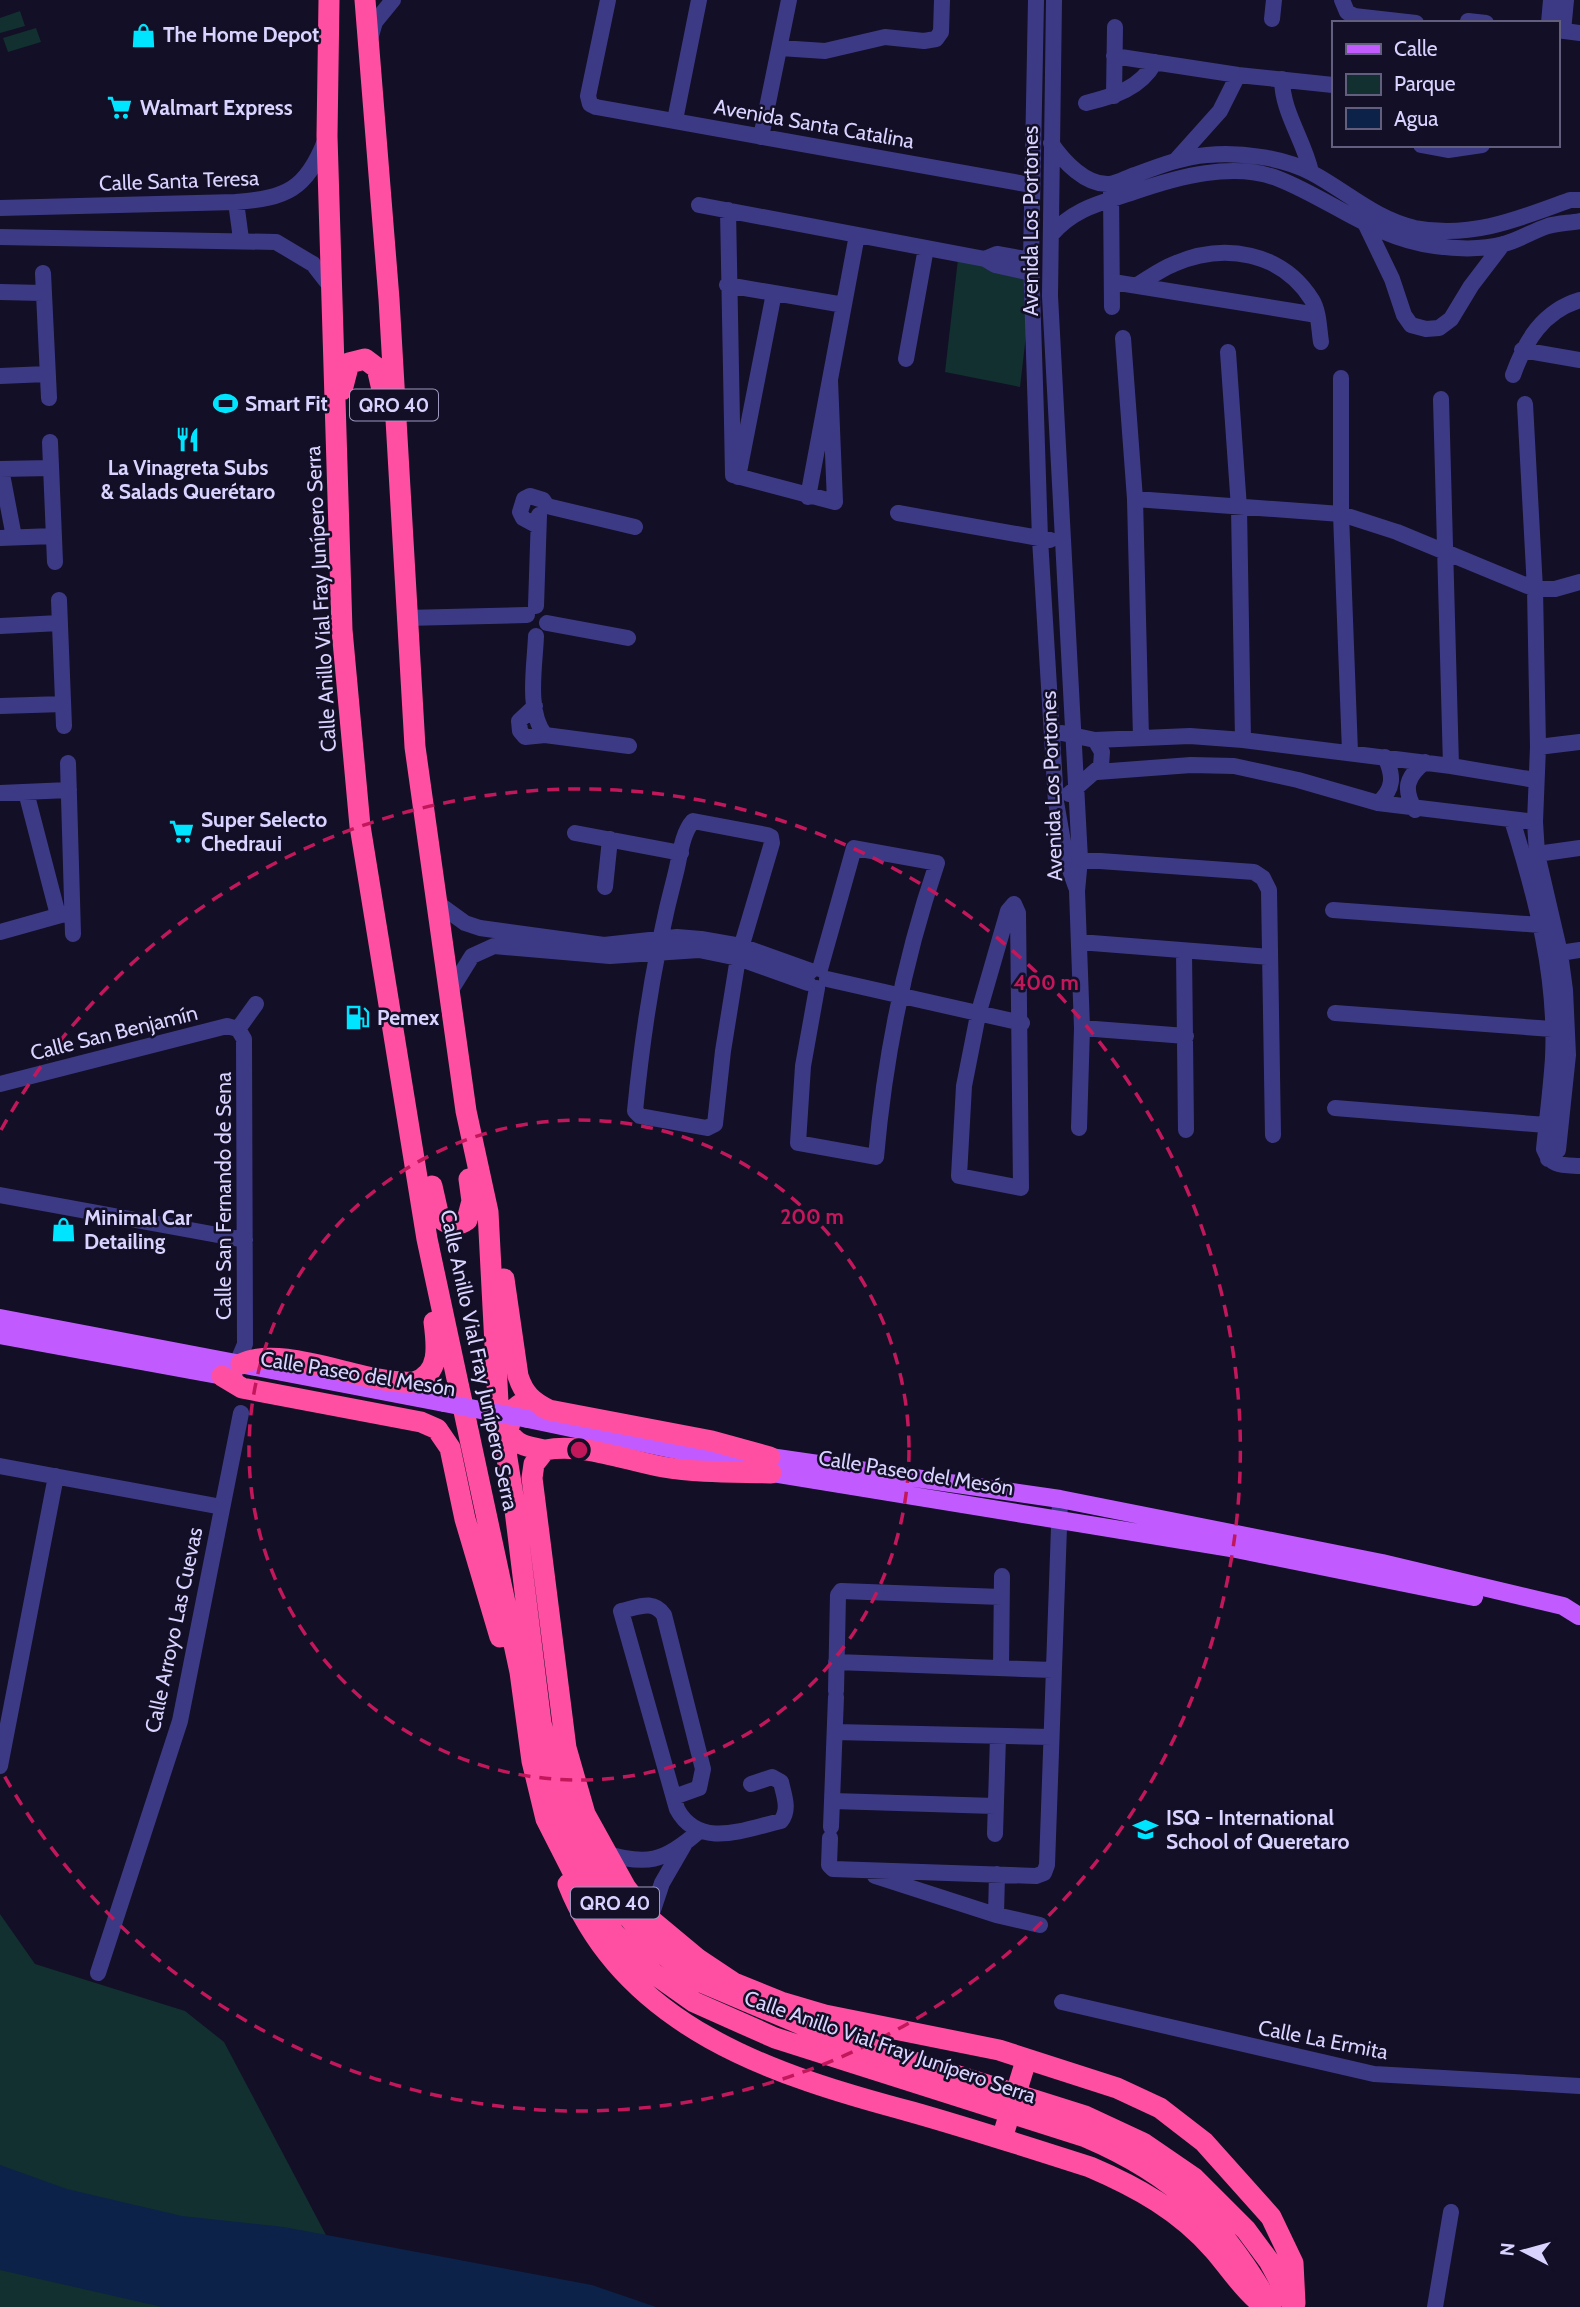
<svg xmlns="http://www.w3.org/2000/svg" width="1580" height="2307" font-family="Cabin,sans-serif">
<style>
.green{fill:#12302f}
.water{fill:#0c2248}
.lines{fill:none;stroke-linecap:round;stroke-linejoin:round}
.minor{stroke:#3d3a85;stroke-width:16}
.major{stroke:#c25bff;stroke-width:18}
.highway{stroke:#ff4fa3;stroke-width:21}
.major-bridge{stroke:#c25bff;stroke-width:18}
.highway-bridge{stroke:#ff4fa3;stroke-width:21}
.ring{fill:none;stroke:#c2185b;stroke-width:3.5;stroke-dasharray:12 9}
.labels{text-anchor:middle;stroke-width:5;stroke-linejoin:round;paint-order:stroke}
.shield{fill:#130f26;stroke:#9e99be;stroke-width:2}
.shield-label{font-size:19px;font-weight:bold;fill:#d9d4ff}
.poi-label{font-size:21px;font-weight:bold;fill:#d9d4ff;stroke:#130f26;text-anchor:start}
.street-label{font-size:21px;fill:#d9d4ff;stroke:#130f26}
.centre{fill:#c2185b;stroke:#130f26;stroke-width:3.5}
.ring-label{font-size:21px;text-anchor:middle;font-weight:bold;fill:#c2185b;stroke:#130f26;stroke-width:5;stroke-linejoin:round;paint-order:stroke}
</style>
<rect width="100%" height="100%" fill="#130f26"/>
<!-- green -->
<path class="green" d="M20,11l5,15 -25,7v-15z
M36,28l5,14 -33,10 -5,-14z
M958,259l75,16 -13,112 -75,-15z
M0,1914l35,50 150,47 39,31 140,265h-364z"/>
<!-- water -->
<path class="water" d="M0,2165l67,24 115,27 102,11 308,58 64,22h-494l-162,-37z"/>
<g class="lines">
<!-- minor -->
<path class="minor" d="M608,0l-20,96 2,8 6,3 435,78
M1036,0l-5,260 9,279 16,263 10,57 10,28
M1054,0l-4,296 30,563 -3,32 5,137 -3,100
M1342,0l5,12 7,4 62,7
M1272,19l2,-19
M1468,21l18,2
M1549,23l2,-23
M1557,30l23,3
M1563,31l3,-31
M370,39l5,-17 18,-22
M780,48l45,3 60,-14 39,4 12,-2 5,-7 1,-32
M1114,56l124,19 95,10
M1282,79c0,33 22,61 29,93
M1114,96l1,-69
M1086,103c28,-7 54,-14 69,-41
M675,120l24,-120
M761,137l28,-137
M1051,143c12,18 35,43 59,41 8,-1 18,-7 25,-9 24,-9 47,-18 72,-20 32,-3 76,2 105,18 34,18 63,46 103,55 55,11 104,-9 155,-28h10
M1421,145l27,5 34,-5
M1177,159l43,-48 18,-36
M1111,190l1,117
M236,202l5,37
M699,205l286,54 10,6 36,8
M0,208l236,-6c50,-4 70,-12 89,-61
M728,210l5,265 102,27 -5,-122
M1366,225l26,54 12,36 7,10 15,4 13,-1 12,-9 20,-33 32,-42
M1051,235c23,-27 50,-32 83,-43 43,-15 100,-31 145,-13 53,21 97,60 156,67 22,3 47,4 69,-2 15,-4 29,-13 44,-18 10,-3 22,-3 32,-5
M0,237l276,5 37,22 18,23
M985,259l12,-5 34,6
M43,273l6,125
M1113,282l204,33
M727,285l117,20
M1137,285c12,-7 24,-16 37,-21 50,-22 108,-12 138,36 7,11 7,29 9,42
M0,292l43,1
M1123,338l12,161 6,239
M1522,350l58,10
M1228,352l11,156 4,232
M906,359l20,-111
M1513,375c12,-34 30,-64 67,-75
M0,376l47,-2
M1341,378v136l9,238
M1441,399l10,367
M1525,404l10,185 3,158 -3,75 2,32 23,99 5,37 3,65 -10,95 -10,9
M50,442l5,120
M0,469l51,-1
M1,469l13,68
M738,477l36,-184
M808,497l49,-262
M1135,499l206,15 56,18 138,57h20l25,-7
M898,513l152,27
M536,525l-13,-7 -3,-6 4,-13 6,-3 13,4 4,6 88,21
M0,538l54,-2
M59,600l5,126
M536,606l3,-91
M405,618l122,-3
M547,623l81,15
M0,626l60,-3
M536,636c-1,29 -10,75 9,99
M0,706l63,-2
M535,706l-16,15 1,10 5,6 20,-2 84,11
M1062,733l33,7 95,-4 53,4 208,26 84,14
M1538,747l42,-5
M68,763l5,171
M1097,772l94,-7 43,1 64,14 80,23 157,19
M26,792l32,123
M0,793l69,-3
M1069,794l32,-28 1,-14 -7,-12
M1378,803c16,-14 16,-27 7,-46
M1415,810c-12,-21 -9,-33 10,-48
M1512,820c24,77 45,157 41,238 -2,31 -6,61 -9,91 7,18 19,16 36,17
M693,821l74,14 4,2 1,6 -34,115 -15,93 -8,73 -8,4 -67,-12 -5,-5c8,-82 20,-160 41,-239 4,-16 6,-39 17,-51z
M575,833l106,20
M1537,854l43,-6
M1072,859l182,13 9,6 6,12 4,245
M605,887l5,-48
M436,902l29,21 15,5 124,17 73,-8 24,2 40,7 70,25
M1014,904l4,9 3,275 -62,-12 5,-90 14,-71 30,-104z
M1333,910l207,15
M0,932l68,-19
M1079,942l191,15
M1184,951l2,179
M1560,953l20,-3
M827,979l195,44
M817,988l-14,78 -5,77 78,14c9,-102 28,-197 61,-294l-83,-15 -34,121
M449,993l23,-37 22,-10 116,10 89,-6 39,8 70,25
M1335,1013l217,16
M1082,1028l104,8
M238,1029l18,-25
M0,1084l227,-58 11,3
M1335,1108l211,17
M0,1195l245,45
M237,1363l8,-19 -1,-305 -6,-10
M0,1466l222,41
M836,1662l217,8
M1001,1668l1,-92
M836,1691l2,-96 3,-4 160,6
M835,1732l216,5
M0,1766l56,-290
M674,1797l25,-9 4,-19 -39,-154c-11,-16 -25,-8 -43,-4l56,198c22,41 68,20 104,12 9,-12 3,-25 0,-39l-9,-5 -21,7
M833,1801l162,5
M831,1827l5,-130
M995,1834l3,-97
M830,1838l-1,27 4,4 203,7 8,-3 3,-8 13,-366
M604,1853c42,13 60,9 94,-21
M875,1876l121,39 44,10
M996,1915l1,-41
M650,1919l12,-36 22,-38
M98,1973l82,-252 61,-308
M1062,2002l312,72 206,12
M1435,2307l16,-95"/>
<!-- major -->
<path class="major" d="M0,1318l444,85
M0,1335l234,43
M528,1419l172,36 70,2 290,42 322,64 181,43 16,10
M760,1471l471,77 243,49"/>
<!-- highway -->
<path class="highway" d="M329,0l-2,136 15,494 18,196 67,413 93,433 12,89 14,58 31,61 37,53 39,40 41,29 81,36 311,99c91,39 136,85 185,170
M365,0l24,299 26,448 51,364 22,101 10,190 16,100 27,221 21,87 30,60 19,27 44,51 44,33 123,52 263,83 58,27 51,35 52,52 23,31 25,46
M342,390l7,-27 16,-4 12,9 6,26
M432,1186l7,31c8,8 19,10 28,3l5,-19 -3,-22
M504,1279l14,97c6,18 14,26 31,34l163,31 58,16
M241,1364c43,-21 125,22 173,18 27,-8 23,-37 20,-60
M222,1376l20,12 179,34 16,7 13,19 15,71 35,118
M536,1403l-17,2 -6,5 -5,21c8,15 21,16 37,19
M771,1473c-36,-1 -73,0 -108,-6 -39,-7 -79,-24 -118,-17l-11,14 -2,14 34,270 19,66 41,74 24,31 48,40 36,24 47,19 44,13 174,35 118,38 43,20 44,34 67,75 22,46 2,40
M568,1884c57,144 208,192 344,228 60,17 119,36 178,55 47,20 90,44 124,83 14,16 26,35 42,49"/>
<!-- major-bridge -->
<path class="major-bridge" d="M444,1403l84,16"/>
<!-- highway-bridge -->
<path class="highway-bridge" d="M1004,2132l20,-65"/>
</g>
<!-- distance rings -->
<g class="ring">
<circle cx="579" cy="1450" r="330"/>
<path d="M1 1130A661 661 0 1 1 1 1770"/>
</g>
<!-- icons -->
<defs>
<symbol id="shop-bare" viewBox="-9 -9 18 18"><path d="M-5-2.5h2.3a2.7 3.5 0 0 1 5.4 0H5L5.5 6h-11ZM-1.5-2.5h3a1.5 2.3 0 0 0-3 0Z" fill="#00e5ff" stroke="#130f26" stroke-width="2.5" paint-order="stroke"/></symbol>
<symbol id="supermarket-bare" viewBox="-9 -9 18 18"><path d="M-6-5.5h2.5l.6 2H6L4.5 2H-2.5L-4.4-4H-6ZM-1.5 3.2a1.3 1.3 0 1 0 .1 0ZM3 3.2a1.3 1.3 0 1 0 .1 0Z" fill="#00e5ff" stroke="#130f26" stroke-width="2.5" paint-order="stroke"/></symbol>
<symbol id="stadium-bare" viewBox="-9 -9 18 18"><path d="M0-5a6.5 5 0 1 0 0 10a6.5 5 0 1 0 0-10ZM-3.5-1.8h7v3.6h-7Z" fill="#00e5ff" stroke="#130f26" stroke-width="2.5" paint-order="stroke"/></symbol>
<symbol id="restaurant-bare" viewBox="-9 -9 18 18"><path d="M-5-6h1v4h1v-4h1v4h1v-4h1v5L-1.5 .5V6h-2V.5L-5-1ZM5-6V6H3V1.5H1.5Q1.5-4 5-6Z" fill="#00e5ff" stroke="#130f26" stroke-width="2.5" paint-order="stroke"/></symbol>
<symbol id="fuel-bare" viewBox="-9 -9 18 18"><path d="M-5.5-6h7V0h2V4h1.3V-2.5L3-4.5l.8-.8L6-3V5H2.5V1h-1V6h-7ZM-4.2-4.7v3.2H.2V-4.7Z" fill="#00e5ff" stroke="#130f26" stroke-width="2.5" paint-order="stroke"/></symbol>
<symbol id="school-bare" viewBox="-9 -9 18 18"><path d="M0-5L7-2L0 1L-7-2ZM-4 1L0 2.5L4 1V4Q0 6-4 4Z" fill="#00e5ff" stroke="#130f26" stroke-width="2.5" paint-order="stroke"/></symbol>
</defs>
<g fill-rule="evenodd">
<use href="#shop-bare" x="126" y="18" width="35" height="35"/>
<use href="#supermarket-bare" x="102" y="90" width="35" height="35"/>
<use href="#stadium-bare" x="208" y="386" width="35" height="35"/>
<use href="#restaurant-bare" x="170" y="422" width="35" height="35"/>
<use href="#supermarket-bare" x="164" y="814" width="35" height="35"/>
<use href="#fuel-bare" x="340" y="1000" width="35" height="35"/>
<use href="#shop-bare" x="46" y="1212" width="35" height="35"/>
<use href="#school-bare" x="1128" y="1812" width="35" height="35"/>
</g>
<g class="labels">
<!-- shield labels -->
<g class="shield">
<rect x="350" y="389.5" width="88" height="31" rx="5"/>
<rect x="571" y="1887.5" width="88" height="31" rx="5"/>
</g>
<g class="shield-label">
<text x="394" y="412">QRO 40</text>
<text x="615" y="1910">QRO 40</text>
</g>
<!-- poi labels -->
<g class="poi-label">
<text x="163" y="42">The Home Depot</text>
<text x="140" y="115">Walmart Express</text>
<text x="245" y="411">Smart Fit</text>
<text x="188" y="475" text-anchor="middle">La Vinagreta Subs<tspan x="188" dy="24">&amp; Salads Querétaro</tspan></text>
<text x="201" y="827">Super Selecto<tspan x="201" dy="24">Chedraui</tspan></text>
<text x="377" y="1025">Pemex</text>
<text x="84" y="1225">Minimal Car<tspan x="84" dy="24">Detailing</tspan></text>
<text x="1166" y="1825">ISQ - International<tspan x="1166" dy="24">School of Queretaro</tspan></text>
</g>
<!-- street labels -->
<g class="street-label">
<text transform="translate(814 124) rotate(10)" y="7">Avenida Santa Catalina</text>
<text transform="translate(179 181) rotate(-2)" y="7">Calle Santa Teresa</text>
<text transform="translate(1031 221) rotate(-90)" y="7">Avenida Los Portones</text>
<text transform="translate(321 599) rotate(-93)" y="7">Calle Anillo Vial Fray Junípero Serra</text>
<text transform="translate(1052 786) rotate(-92)" y="7">Avenida Los Portones</text>
<text transform="translate(114 1033) rotate(-14)" y="7">Calle San Benjamín</text>
<text transform="translate(224 1196) rotate(-90)" y="7">Calle San Fernando de Sena</text>
<text transform="translate(479 1360) rotate(78)" y="7">Calle Anillo Vial Fray Junípero Serra</text>
<text transform="translate(358 1374) rotate(9)" y="7">Calle Paseo del Mesón</text>
<text transform="translate(916 1473) rotate(9)" y="7">Calle Paseo del Mesón</text>
<text transform="translate(174 1630) rotate(-78)" y="7">Calle Arroyo Las Cuevas</text>
<text transform="translate(1323 2040) rotate(11)" y="7">Calle La Ermita</text>
<text transform="translate(890 2047) rotate(19)" y="7">Calle Anillo Vial Fray Junípero Serra</text>
</g>
</g>
<circle cx="579" cy="1450" r="10" class="centre"/>
<g class="ring-label">
<text x="1046" y="990">400 m</text>
<text x="812" y="1224">200 m</text>
</g>
<!-- legend -->
<rect x="1332" y="21" width="228" height="126" fill="#130f26" stroke="#625e7d" stroke-width="2"/>
<rect x="1346" y="44" width="35" height="10" fill="#c25bff" stroke="#625e7d" stroke-width="2"/>
<text x="1394" y="56" font-size="21" fill="#d9d4ff">Calle</text>
<rect x="1346" y="74" width="35" height="21" fill="#12302f" stroke="#625e7d" stroke-width="2"/>
<text x="1394" y="91" font-size="21" fill="#d9d4ff">Parque</text>
<rect x="1346" y="108" width="35" height="21" fill="#0c2248" stroke="#625e7d" stroke-width="2"/>
<text x="1394" y="126" font-size="21" fill="#d9d4ff">Agua</text>
<!-- north arrow -->
<g transform="translate(1524 2251) rotate(276)" stroke="#130f26" stroke-width="5" paint-order="stroke">
<path d="M0-5L12 26L0 18L-12 26Z" fill="#d9d4ff"/>
<text y="-10" font-size="19" font-weight="bold" text-anchor="middle" fill="#d9d4ff">N</text>
</g>
</svg>
